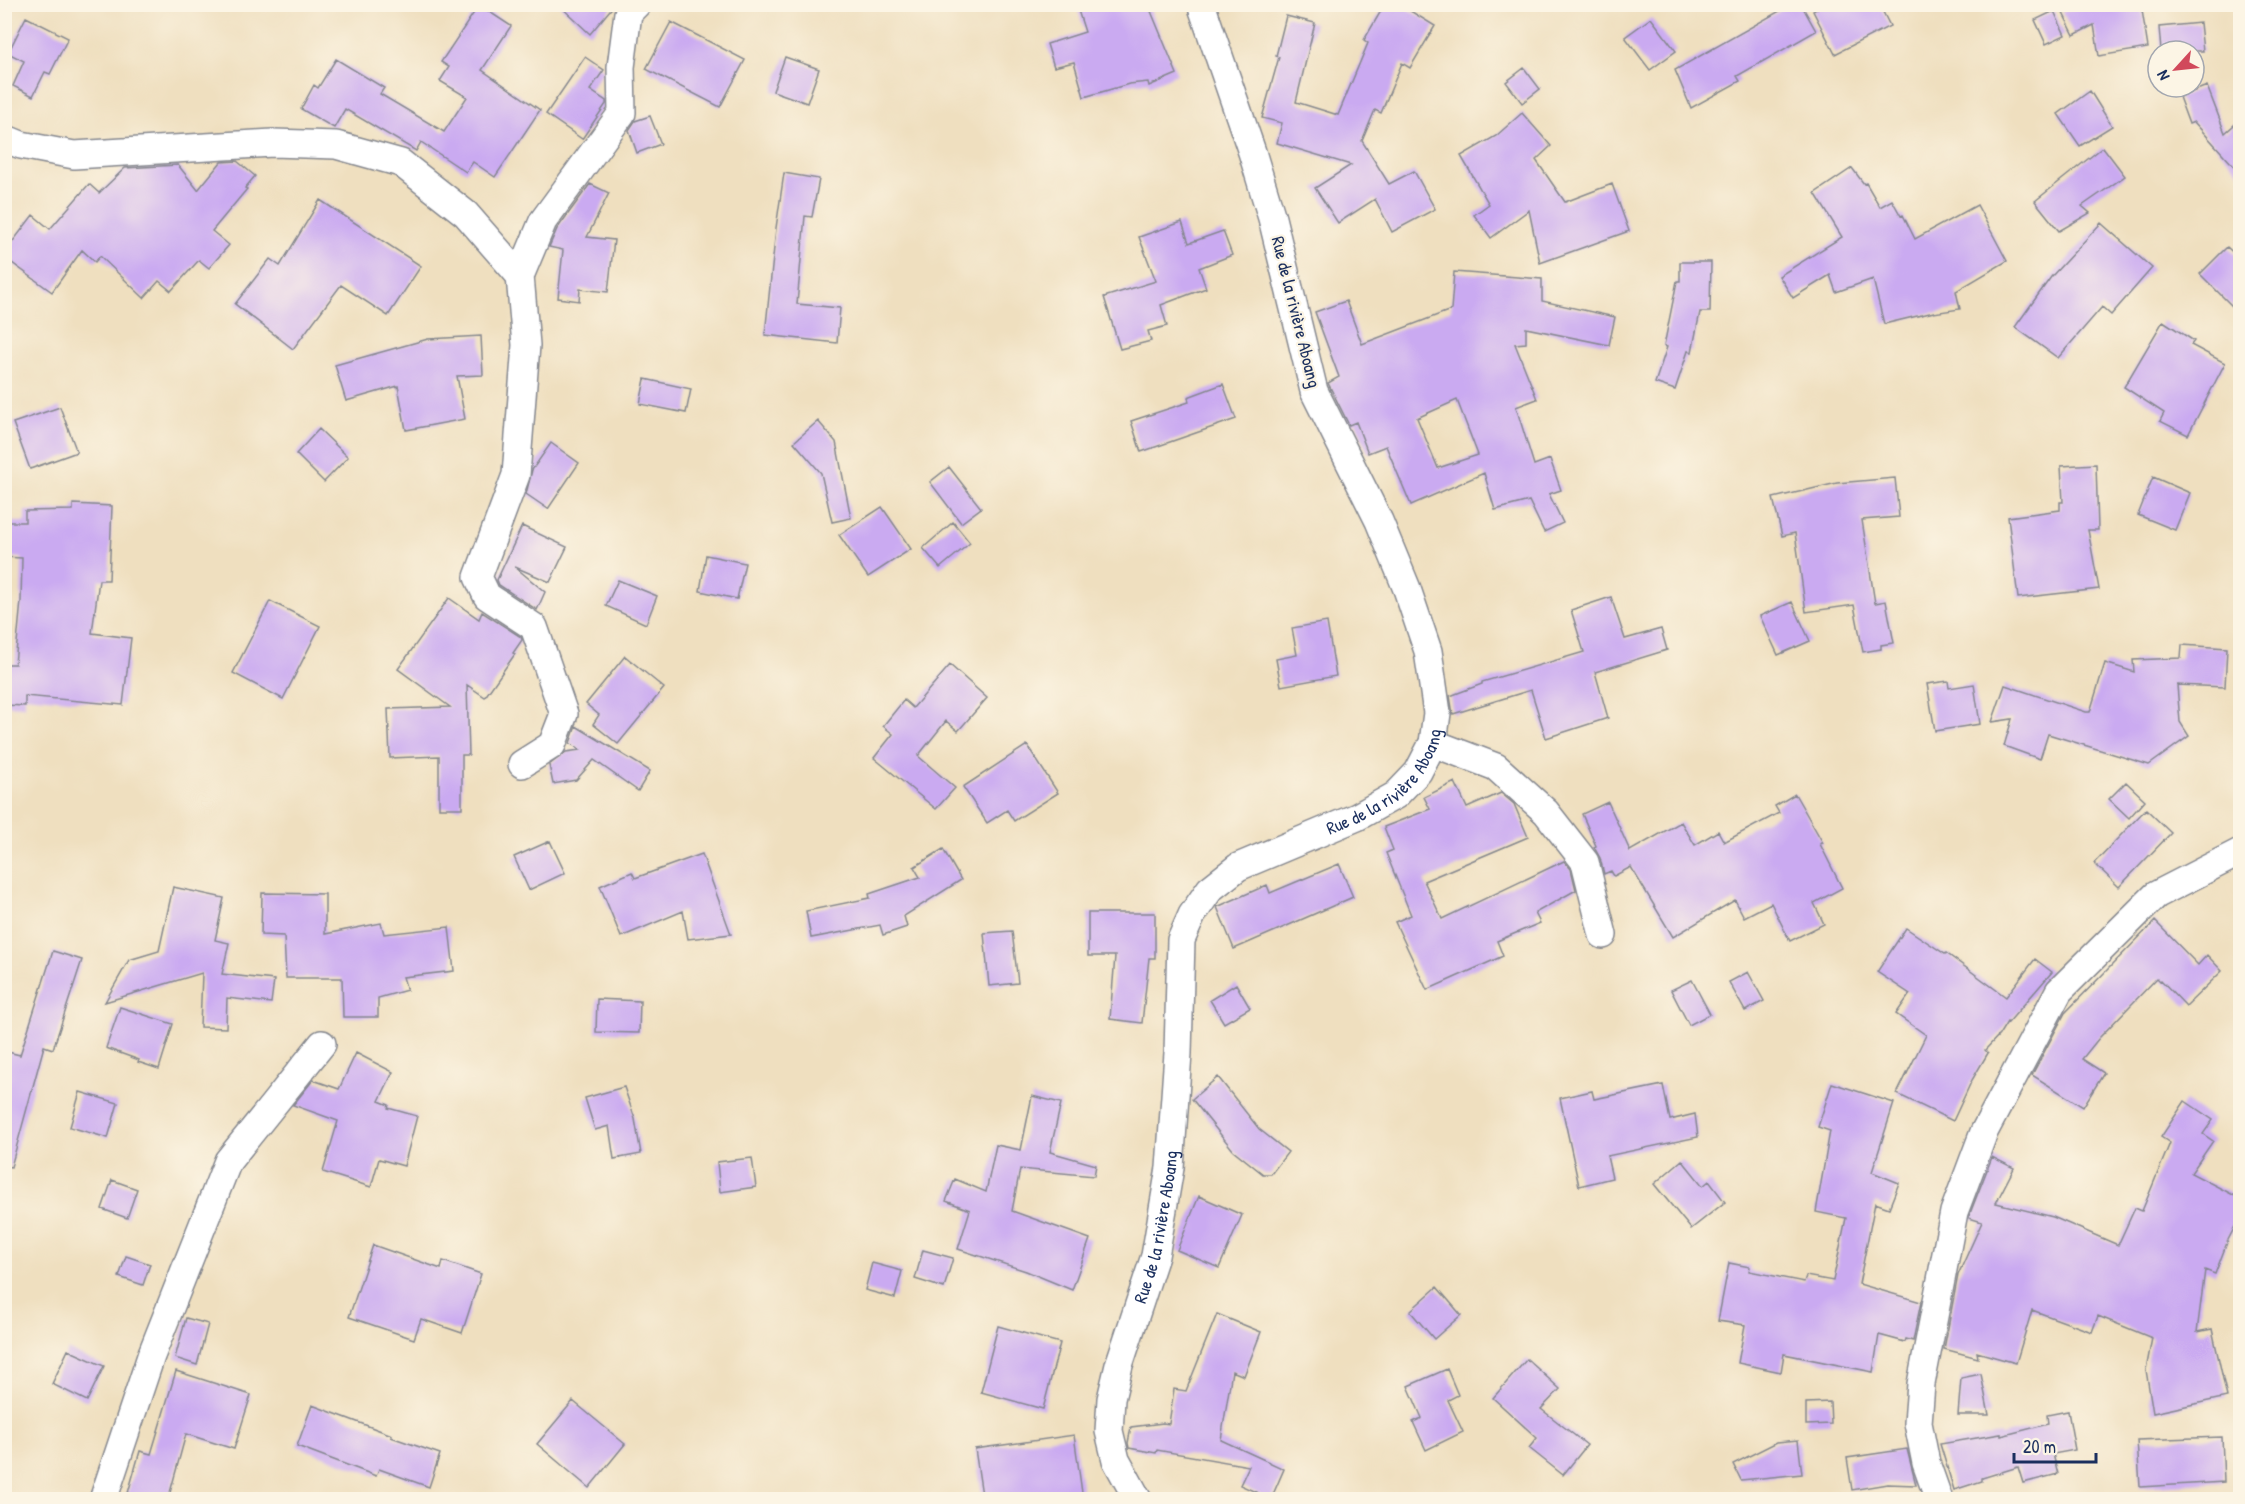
<svg xmlns="http://www.w3.org/2000/svg" width="2245" height="1504" font-family="'Patrick Hand',sans-serif">
<style>
.building{fill:#caaaf1;fill-rule:evenodd}
.lines{fill:none;stroke-linecap:round;stroke-linejoin:round}
.street-casing{stroke:#85878e;stroke-width:30}
.street{stroke:#fff;stroke-width:27}
.labels{text-anchor:middle;stroke-width:4.5;stroke-linejoin:round;paint-order:stroke}
.street-label{font-size:18px;fill:#1b2f5e;stroke:#fcf5e5}
</style>
<rect width="100%" height="100%" fill="#fcf5e5"/>
<filter id="ink" filterUnits="userSpaceOnUse"><feTurbulence type="fractalNoise" baseFrequency=".0167" numOctaves="2"/><feDisplacementMap in="SourceGraphic" scale="12" xChannelSelector="R" yChannelSelector="G"/><feConvolveMatrix kernelMatrix="1 2 1 2 8 2 1 2 1" color-interpolation-filters="sRGB"/></filter>
<filter id="wash" filterUnits="userSpaceOnUse"><feTurbulence type="fractalNoise" baseFrequency=".008" numOctaves="4" result="noise"/><feDisplacementMap in="SourceGraphic" scale="24" xChannelSelector="R" yChannelSelector="G"/><feGaussianBlur stdDeviation="1.35" result="paint"/><feColorMatrix in="noise" values="0 0 0 0 0 0 0 0 0 0 0 0 0 0 0 0 0 1.4 0 .05"/><feComposite in="paint" operator="in"/></filter>
<g filter="url(#wash)">
<rect width="100%" height="100%" fill="#efdfbf"/>
<g id="blocks">
<!-- building -->
<path class="building" d="M558,4h57l-25,30z
M1076,4h72l29,70 -28,12 -1,-4 -19,2 -45,13 -10,-35 -20,5 -7,-23 38,-12z
M1385,4h14l36,22 -25,42 -8,-5 -21,50 -6,-3 -13,31 27,43 25,-13 21,38 -43,23 -17,-33 -37,24 -23,-35 36,-23 -74,-22 5,-20 -20,-5 17,-61 -3,-1 10,-40 29,7 -19,79 42,13 30,-72 -4,-3z
M1792,4h9l15,27 -79,45 3,5 -49,27 -16,-38z
M1825,4h54l11,22 -55,28 -22,-43z
M2141,4l7,44 -49,8 -5,-31 -20,10 -12,-24 41,-7z
M479,5l32,21 -29,44 58,40 -45,67 -22,-15 -7,10 -45,-30 -5,9 -71,-42 -11,19 -33,-19 13,-24 4,3 18,-29 48,29 -4,6 64,38 23,-35 -27,-16 9,-14 -8,-5z
M2054,11l11,24 -19,9 -11,-24z
M26,17l42,21 -18,36 -5,-2 -12,24 -20,-10 11,-25 -16,-8z
M1651,18l25,33 -26,19 -25,-33z
M671,22l74,38 -25,47 -74,-38z
M2200,23l3,28h-42l-2,-24z
M585,57l19,13 -14,20 16,11v3l-24,35 -36,-25z
M785,57l34,12 -12,34 -34,-12z
M1524,68l16,21 -18,14 -16,-21z
M2207,86l18,47 16,-14v55l-47,-52 -5,2 -10,-27z
M2090,91l22,35 -32,20 -22,-32z
M1522,113l29,33 -15,14 29,42 47,-18 17,47 -89,32 -11,-53 -38,28 -17,-23 15,-11 -28,-48 35,-20z
M650,116l11,28 -24,9 -8,-23 6,-9z
M2103,147l22,29 -43,30 8,7 -31,18 -24,-30z
M237,161l18,15 -10,12 2,1 -35,42 17,14 -20,23 -10,-8 -28,31 -12,-10 -15,17 -44,-42 -5,6 -13,-12 -30,42 -48,-35v-4l29,-38 17,14 39,-45 10,9 26,-25 53,-3 20,25 23,-28z
M1852,168l12,16 2,-1 14,24 12,-7 9,16 2,-1 12,24 62,-34 30,56 -51,30 4,18 -26,4v-1l-50,12 -11,-45 -37,13 -6,-17 -37,23 -14,-22 63,-39 -27,-44z
M784,173l35,6 -7,38 -7,-1 -8,88 43,4 -3,35 -72,-8 11,-107z
M590,184l19,9 -22,44 27,3 -6,52 -28,-3 -1,12 -21,-3 5,-48 -14,-3 8,-18z
M320,200l101,66 -33,50 -47,-31 -48,64 -58,-45 35,-45 10,7z
M1182,222l7,21 34,-12 9,24 -33,13 7,20 -45,17 6,21 -19,5 3,10 -31,8 -16,-52 52,-16 -17,-44z
M2101,223l51,45 -41,47 -9,-8 -44,51 -43,-31 36,-50z
M2227,247l14,13v55l-41,-41z
M1680,262h31l-1,50h-10l-8,40 -4,-1 -13,39 -20,-7 12,-36 -3,-1 13,-65h3z
M1454,272l88,7v22l73,16 -6,28 -83,-17v15l-11,1 22,55 -21,8 18,58 16,-6 11,31 -12,4 14,29 -19,9 -15,-31 -34,9 -11,-37 -73,32 -25,-59 -18,7 -12,-31 -7,3 -21,-42 11,-6 -24,-65 31,-11 16,43 89,-34zM1457,400l21,55 -40,13 -21,-50z
M2163,321l31,20 -3,4 34,18 -37,72 -28,-14 4,-8 -40,-26z
M481,336l2,39 -26,1 8,43 -59,11 -8,-44 -52,15 -11,-36 93,-26z
M645,379l46,10 -5,24 -46,-9z
M1223,384l13,35 -95,33 -10,-31 58,-19 -1,-5z
M60,407l17,45 -47,17 -17,-46z
M818,421l18,21 15,76 -19,4 -11,-49 -27,-31z
M319,429l29,28 -24,25 -28,-28z
M551,443l28,20 -31,46 -22,-15 6,-24z
M2096,464l2,66h-10l11,59 -81,9 -10,-81 52,-7v-8h3l-2,-36z
M949,467l32,41 -20,15 -31,-41z
M2153,477l37,16 -15,37 -37,-15z
M1895,478l4,39 -37,3 13,83 11,-2 8,42 -13,2v4l-18,3 -9,-47 -48,7 -11,-79 -13,3 -9,-38 64,-15z
M73,504l39,2 -3,74h-10l-7,53 39,5 -8,67 -98,-9v10l-21,-1v-41h11l6,-63 1,-43 -18,-1v-35h21v-11l48,-1z
M882,507l29,42 -43,28 -29,-42z
M953,522l17,21 -30,25 -17,-20z
M522,526l45,21 -17,35 -35,-15 30,25 -8,18 -38,-25 -2,-5z
M706,555l39,8 -8,36 -37,-8z
M618,580l39,16 -11,28 -40,-18z
M1611,597l14,42 36,-10 6,21 -72,22 13,46 -62,20 -15,-48 -78,24 -3,-18 32,-12v-2l102,-30 -13,-42z
M449,598l30,21 3,-7 39,25 1,3 -9,13 2,1 -30,43 -18,-12 2,70h-7v53h-23v-52l-49,2 -2,-49 62,-2 -52,-38z
M270,601l50,25 -37,73 -50,-26z
M1792,602l18,39 -32,14 -18,-39z
M1327,622l9,54 -55,10 -5,-27 21,-4 -5,-27z
M2182,645l45,3 -2,39 -48,-2 3,37 9,14 -40,29 -101,-31 -8,25 -36,-13 8,-27 -20,3 13,-37 81,27h4l15,-49 29,9 -1,-12 48,-2z
M625,656l39,32 -46,56 -25,-20 6,-9 -13,-11z
M950,665l37,33 -29,33 -12,-10 -28,35 37,32 -19,21 -62,-51 19,-24 -10,-8 21,-26 9,8z
M1948,681l1,7 25,-4 6,40 -45,7 -8,-47z
M576,726l74,45 -12,20 -44,-31 -18,20 -23,4 -4,-19 17,-13 14,-2 -10,-7z
M1027,745l31,48 -44,28 -7,-11 -20,13 -24,-36z
M1455,782l12,26 34,-15 13,11 14,33 -104,44 18,38 122,-58 7,8 5,21 -41,23 5,10 -43,18 6,15 -76,34 -32,-68 16,-7 -25,-62 7,-3 -9,-23 46,-18 -6,-12z
M2126,782l19,18 -16,18 -20,-19z
M1795,794l28,49 -3,1 22,44 -28,15 10,21 -34,17 -19,-38 -27,14 -9,-17 -62,37 -42,-70 -17,9 -3,-5 -7,3 -4,-16 -6,-11 2,-1 -14,-32 26,-12 22,49 51,-29 14,23 23,-14 6,11 55,-29 -4,-7z
M2146,809l25,24 -52,54 -25,-24z
M550,841l15,32 -36,17 -15,-33z
M943,849l18,31 -57,36 3,11 -24,8 -3,-10 -69,13 -5,-27 64,-13 -1,-4 51,-17 -6,-10z
M702,854l29,80 -43,5 -5,-28 -62,26 -21,-51 32,-14 3,6z
M1339,864l14,33 -119,52 -17,-42 50,-22 3,8z
M173,887l51,11 -9,42 14,3 -7,31 52,6 -3,23 -44,-5 -1,30 -26,-1 2,-54 -97,29 24,-42 30,-9z
M262,893l63,1v40l56,-11 3,11 65,-7 5,44 -51,6 4,13 -29,8v19h-35l-1,-39h-56l-2,-42 -23,-1z
M1088,913h67v45h-6l-7,65 -32,-4 5,-63h-27z
M2155,921l43,44 9,-10 15,16 -36,35 -25,-26 -1,1 -3,-3 -58,60 -17,21 22,14 -21,34 -51,-32 33,-62z
M1906,928l39,26 1,-1 60,44 29,-38 17,13 -44,51 -1,-1 -8,13 -14,15 3,3 -16,27 -19,41 -56,-27 29,-59 -30,-21 14,-20 -33,-22z
M1012,931l6,52 -29,3 -5,-53z
M53,951l29,9 -29,89 -9,-3 -33,121 -7,-1v-115l16,4z
M1748,972l16,29 -19,10 -16,-29z
M1692,980l18,34 -21,11 -18,-35z
M1236,984l14,24 -26,15 -14,-23z
M597,999l43,2 -1,32 -43,-1z
M120,1007l53,17 -14,45 -21,-7 1,-2 -33,-12z
M356,1053l37,19 -14,29 10,4 -1,3 29,8 -13,50 -25,-7 -8,28 -48,-15 15,-51 -45,-16 20,-25 26,9z
M1218,1077l41,52 29,23 -17,22h-8l-30,-24 -41,-51z
M1832,1083l62,20 -22,69 27,11 -10,25 -14,-5 -16,81 62,18 -8,39 -7,-2 -1,3 -26,-7 -6,37 -89,-18 -3,18 -43,-9 7,-38 -27,-4 11,-58 21,4 -1,4 55,11 2,-6 27,5 13,-63 -30,-6 14,-81 -12,-4z
M1663,1085l7,35 25,-6 3,23 -91,19 5,22 -33,8 -19,-88 32,-7 2,8z
M624,1087l11,32 6,35 -27,5 -5,-33 -14,4 -10,-32z
M80,1092l38,11 -10,35 -38,-11z
M1032,1096l29,7 -11,49 46,13 -2,11 -74,-7 -8,42 78,28 -18,51 -46,-19 -68,-22 12,-39 -24,-9 9,-22 31,13 10,-47 25,5z
M2185,1101l28,19 -10,14 10,7 -22,32 50,26v16l-13,25 -13,34 -10,-4 -8,62 15,-3 15,68 -74,16 -7,-43 6,-32 -54,-22 -6,16 -60,-22 -16,53 -39,-11 1,6 -34,-9 14,-74 24,-53 -13,-4v-2l23,-59 22,11 -18,35 57,14 65,28 17,-37 7,3 28,-68 -9,-6z
M752,1158l4,29 -36,5 -3,-30z
M1682,1160l21,26 6,-5 16,21 -34,27 -37,-45z
M112,1180l25,9 -10,29 -25,-9z
M1199,1196l43,19 -23,53 -42,-18z
M373,1245l68,24 2,-8 38,13 -19,59 -41,-14 -7,20 -65,-22z
M923,1250l30,8 -9,30 -29,-9z
M126,1256l24,8 -7,21 -24,-8z
M872,1263l30,8 -7,27 -30,-8z
M1437,1287l24,28 -27,24 -24,-28z
M1217,1314l44,18 -17,44 -12,-5 -11,69 63,29 -13,30 -31,-14 9,-19 -92,-16 -1,3 -27,-5 -1,-5 3,-16 32,-4 6,1 5,-35 12,2z
M186,1318l22,6 -11,41 -22,-7z
M998,1326l62,17 -17,66 -62,-17z
M68,1350l36,16 -17,35 -35,-17z
M1527,1359l33,30 -19,20 46,36 -24,30 -34,-27 8,-10 -44,-40z
M1447,1369l11,26 -10,5 15,32 -37,18 -13,-28 9,-4 -14,-32z
M176,1371l75,24 -17,54 -48,-15 -18,66h-42l14,-49 11,3z
M1981,1374l8,41h-31l3,-37z
M573,1401l52,43 -36,44 -52,-44z
M1830,1402l1,22 -25,1v-22z
M312,1405l80,30 -1,2 49,17 -11,33 -50,-18 -3,7 -79,-30z
M2068,1411l7,39 -22,4 5,20 -35,9 -5,-16 -36,11v3l-28,9 -14,-46 61,-10v2l47,-12 -1,-9z
M1074,1435l9,65h-84l-1,-7 -16,2 -7,-46z
M2222,1437l2,45 -84,5 -3,-47z
M1798,1440l4,34 -61,6 -8,-16 44,-22z
M1907,1449l9,36 -29,-1 -35,6 -5,-32z"/>
</g>
</g>
<g filter="url(#ink)">
<use href="#blocks" fill-opacity="0" stroke="#85878e" stroke-width="1.5"/>
<g class="lines">
<defs>
<g id="street">
<path d="M4,138l17,7 53,10 199,-12 63,2 65,18 65,51 54,62 6,69 -10,130 -38,102 9,19 47,31 30,87 -12,31 -30,19"/>
<path d="M520,276l23,-55 79,-108 -1,-46 7,-54 9,-9"/>
<path d="M1433,743l63,24 50,45 39,50 18,73"/>
<path d="M103,1500l48,-144 77,-195 94,-117"/>
<path id="s1" d="M1138,1500l-22,-40 -7,-29 2,-32 8,-34 36,-109 15,-88 8,-115 3,-113 11,-25 18,-26 28,-22 119,-50 39,-22 22,-23 15,-29 4,-30 -9,-62 -21,-62 -28,-68 -65,-130 -42,-173 -20,-66 -51,-148"/>
<path d="M1939,1500l-13,-37 -8,-40 3,-39 33,-172 30,-80 75,-141 97,-96 84,-43"/>
</g>
</defs>
<!-- street casing -->
<use href="#street" class="street-casing"/>
<!-- street -->
<use href="#street" class="street"/>
</g>
</g>
<g class="labels">
<!-- street labels -->
<g class="street-label">
<text transform="translate(1296 312) rotate(76)" y="6">Rue de la rivière Aboang</text>
<text dy="6" stroke="none"><textPath href="#s1" startOffset="844">Rue de la rivière Aboang</textPath></text>
<text dy="6" stroke="none"><textPath href="#s1" startOffset="286">Rue de la rivière Aboang</textPath></text>
</g>
</g>
<!-- margin -->
<rect width="2245" height="1504" fill="none" stroke="#fcf5e5" stroke-width="24"/>
<!-- north arrow -->
<g transform="translate(2176 69) rotate(243)"><circle r="28" fill="#fcf5e5" stroke="#a2a6af" stroke-width="1.5"/>
<path d="M0-4.5L10 22L0 15L-10 22Z" fill="#d1495b"/>
<text y="-9" font-size="16" font-weight="bold" text-anchor="middle" fill="#1b2f5e">N</text>
</g>
<!-- scale -->
<path d="M2014 1453v9h82v-9" fill="none" stroke="#1b2f5e" stroke-width="3"/>
<text x="2023" y="1453" font-size="18" fill="#1b2f5e" stroke="#fcf5e5" stroke-width="4.5" paint-order="stroke">20 m</text>
</svg>
